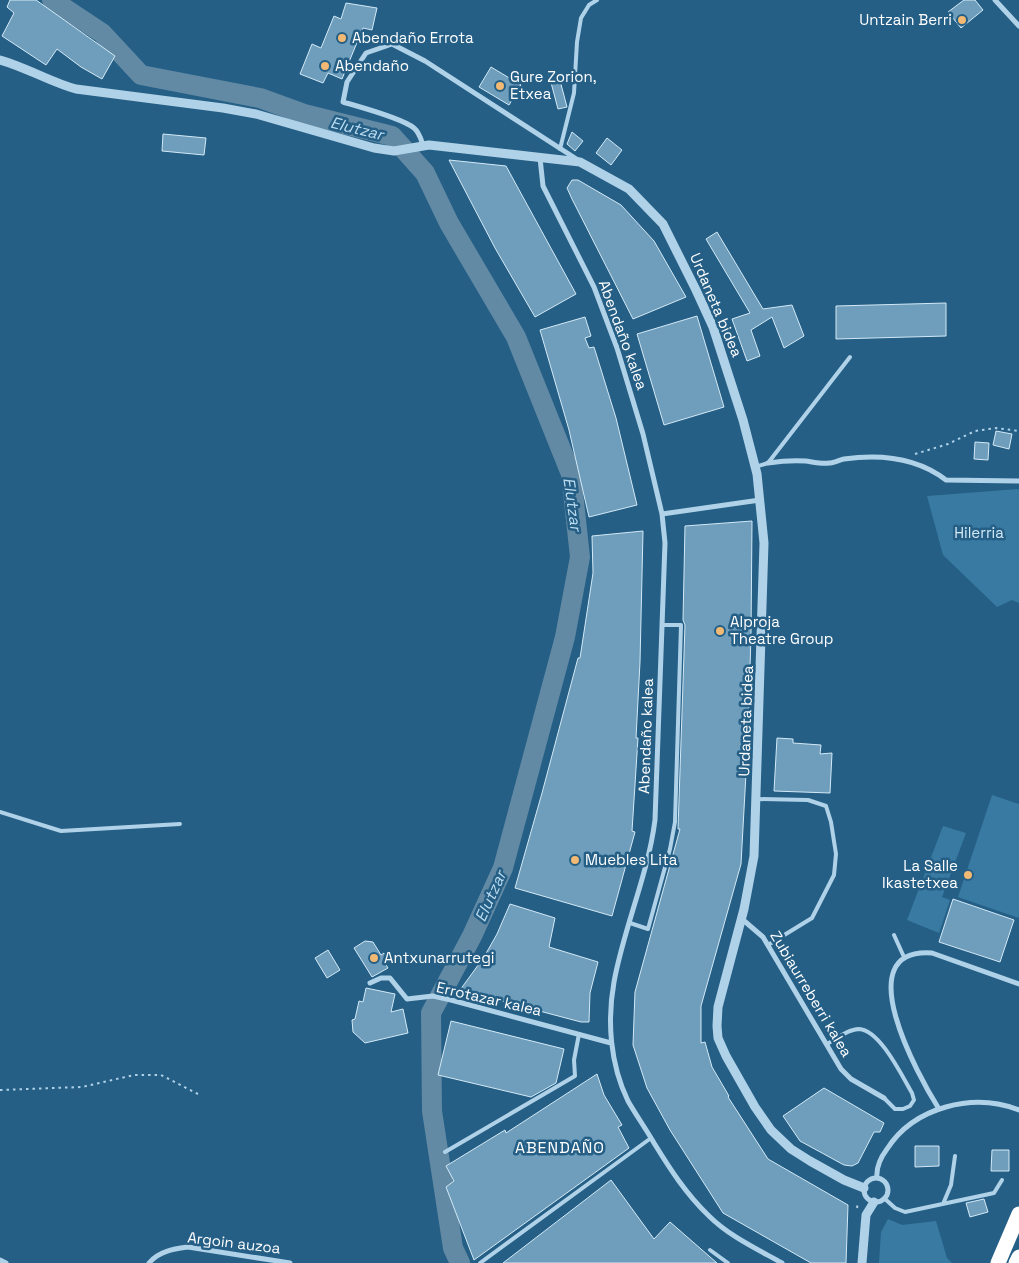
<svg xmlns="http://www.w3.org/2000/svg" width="1019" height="1263" font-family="'Space Grotesk',sans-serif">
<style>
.green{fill:#397aa2}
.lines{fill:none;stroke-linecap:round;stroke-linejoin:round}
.river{stroke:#628aa4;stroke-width:20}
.building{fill:#6e9ebc;stroke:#d3e9f6}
.path{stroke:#b0d2e8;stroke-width:2;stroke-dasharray:2.5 4;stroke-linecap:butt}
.service{stroke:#b0d2e8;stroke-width:4}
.minor{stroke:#b0d2e8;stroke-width:5}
.tertiary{stroke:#b0d2e8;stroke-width:9}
.motorway{stroke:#fff;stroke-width:15}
.poi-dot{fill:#f2b974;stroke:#255f86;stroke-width:2}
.labels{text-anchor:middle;stroke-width:5;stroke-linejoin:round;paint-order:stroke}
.poi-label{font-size:15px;fill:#fff;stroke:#255f86;text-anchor:start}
.street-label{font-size:15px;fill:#fff;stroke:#255f86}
.park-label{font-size:15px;fill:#d3e9f6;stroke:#255f86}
.water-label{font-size:16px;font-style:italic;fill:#bbdcf0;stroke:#255f86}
.neighbourhood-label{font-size:16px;letter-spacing:1px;fill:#fff;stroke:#255f86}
</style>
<rect width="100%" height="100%" fill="#255f86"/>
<!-- green -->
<path class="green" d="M1019,489v114l-7,-3 -15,7 -54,-52 -16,-59z
M992,795l27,9v114l-61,-21z
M943,826l23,7 -24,64 8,3 -11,33 -32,-13z
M888,1219l14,6 34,-4 11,37 5,5h-73l2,-31z"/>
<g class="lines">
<!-- river -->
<path class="river" d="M52,0l50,33 39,42 119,23 44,16 88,22 33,37 24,50 67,114 55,137 9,83 -15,80 -62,231 -31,68 -41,77 1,98 21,137 7,15"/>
</g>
<!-- building -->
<path class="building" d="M10,0h26l79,56 -13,23 -21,-12 -24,-18 -11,16 -44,-29 12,-23 -7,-6z
M964,0h11l8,10 -22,18 -13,-16z
M346,3l31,5 -5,22 -9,-2 -21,51 -14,-6 -5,10 -23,-9 12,-30 9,4 13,-32 7,3z
M491,67l30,18 -12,20 -30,-18z
M558,73l9,34 -9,2 -9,-34z
M572,132l11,9 -8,10 -8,-7z
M163,134l43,4 -2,17 -42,-4z
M607,138l15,12 -11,15 -15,-12z
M449,160l57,6 70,128 -41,23 -40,-69z
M572,180h6l43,25 33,36 32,56 -53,22 -61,-120 -5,-11z
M717,232l46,77 29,-4 12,31 -20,12 -12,-31 -21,13 9,26 -13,5 -15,-42 18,-6 -44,-74z
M946,303v33l-110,3v-33z
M697,316l27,91 -60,18 -27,-91z
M585,317l6,19 -6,2 4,10 5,-1 22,71 21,87 -48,12 -20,-87 -29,-100z
M996,431l16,3 -3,15 -16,-4z
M975,442l14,1 -1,17 -14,-1z
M752,521l-1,113 -3,103 -7,127 -40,142v37l4,-1 7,25 17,29 -1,1 40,62 80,46 -2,58h-35l-88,-50 -53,-83 -23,-42 -14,-43 2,-53 45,-163h-2l7,-204 -2,-5 2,-94z
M643,531l-3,131 -4,76h2l-6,93 3,1 -23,84 -97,-28 27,-95 36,-135h2l13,-85 -1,-37z
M777,738l16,1v4l28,2 -1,9 12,-1 -2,40 -56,-2z
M953,899l61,21 -14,42 -61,-20z
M510,904l45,14 -6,29 49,15 -8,31 -1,29h-8l-121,-32 24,-33 13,-23z
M365,941l8,1 8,13 3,-2 4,8 -3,2 3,5 -16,9 -18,-29z
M328,950l12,20 -13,8 -12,-20z
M366,988l29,6 -4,18 12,-3 5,24 -43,10 -12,-11 -1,-12 3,-1 4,-18 4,1z
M451,1021l113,28 -8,34 -25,14 -93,-22z
M597,1074l7,21 18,30 -4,2 11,21 -155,112 -28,-73 8,-6 -8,-15 59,-36 1,3z
M824,1088l60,35 -4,9h-6l-16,31 -6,3 -8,-1 -44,-24 -17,-25z
M915,1146h24v20l-24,1z
M992,1150h17v21h-18z
M611,1180l43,59 16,-17 47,41h-214z
M984,1199l4,13 -18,5 -4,-14z"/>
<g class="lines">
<!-- path -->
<path class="path" d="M915,454l33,-10 27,-13 21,-3 23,3
M0,1090l82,-3 52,-12h27l37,19
M857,1208l1,-6"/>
<!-- service -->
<path class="service" d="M560,149l14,-56 3,-51 4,-24 8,-13 8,-5
M755,467l13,-4 82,-106
M757,799l51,1 18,6 5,16 5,32 -2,21 -22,43 -44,27
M0,812l61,19 119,-7
M630,923l18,6 22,-80 5,-27 6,-197h-19
M894,935l10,22
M827,1044c9,-5 21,-15 32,-15 21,1 43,47 53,64l2,7 -4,6 -7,3h-8l-11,-11
M445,1152l130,-76 -1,-16 5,-26
M884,1198l11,10 10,4 89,-19 8,-13
M943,1204l8,-19 4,-29
M710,1250l18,13
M480,1263l171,-125"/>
<!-- minor -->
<path class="minor" d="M995,0l24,26
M423,145c-2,-6 -4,-13 -9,-17 -12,-10 -54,-21 -71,-26l4,-20 19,-29 26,-9 33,17 153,99
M540,158l3,28 51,101 23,61 26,86 19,80 3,29 -10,277c-7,55 -31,107 -41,162 -7,39 -4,82 14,119 8,14 18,28 26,42 16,26 32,51 55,73 20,20 48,33 73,47
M768,463c13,-2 25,-3 38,-2 7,1 16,3 23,2 5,0 10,-3 15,-4 36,-5 72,-2 102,21l73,1
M662,514l98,-14
M742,919l21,18 78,132 10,10 33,19
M370,983l11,-5h9l17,21 26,-3 18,4 160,43
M939,1109c-20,-32 -93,-162 -7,-156l87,31
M877,1178c-1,-10 4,-21 10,-29 27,-42 86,-57 132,-39
M864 1190a12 12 0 1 1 24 0a12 12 0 1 1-24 0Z
M0,1260l6,3
M149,1263c10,-12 25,-14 39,-16l102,16"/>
<!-- tertiary -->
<path class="tertiary" d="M0,60c26,7 50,22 76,29l147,19 33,6 118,34 20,3 35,-6 151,17 49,27 34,35 33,66 17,37 30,93 14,54 7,69 -10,313 -10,53 -26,98 -1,19 1,12 8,18 29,51 16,23 20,19 19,12 34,19 20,8
M862,1263l4,-48 8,-13"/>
<!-- motorway -->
<path class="motorway" d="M998,1263l21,-49
M1016,1263l3,-6"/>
</g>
<!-- markers -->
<g class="poi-dot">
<circle cx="962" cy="20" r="5"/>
<circle cx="342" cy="38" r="5"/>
<circle cx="325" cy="66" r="5"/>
<circle cx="500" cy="86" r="5"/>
<circle cx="720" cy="631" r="5"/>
<circle cx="575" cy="860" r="5"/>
<circle cx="968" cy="875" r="5"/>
<circle cx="374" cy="958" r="5"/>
</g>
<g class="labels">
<!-- poi labels -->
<g class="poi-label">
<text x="952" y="25" text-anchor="end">Untzain Berri</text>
<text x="352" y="43">Abendaño Errota</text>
<text x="335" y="71">Abendaño</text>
<text x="510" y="82">Gure Zorion,<tspan x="510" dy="17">Etxea</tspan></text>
<text x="730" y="627">Alproja<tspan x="730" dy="17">Theatre Group</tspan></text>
<text x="585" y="865">Muebles Lita</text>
<text x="958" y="871" text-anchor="end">La Salle<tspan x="958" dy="17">Ikastetxea</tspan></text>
<text x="384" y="963">Antxunarrutegi</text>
</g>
<!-- street labels -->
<g class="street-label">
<text transform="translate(716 305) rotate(67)" y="5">Urdaneta bidea</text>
<text transform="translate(623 335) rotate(70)" y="5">Abendaño kalea</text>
<text transform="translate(746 721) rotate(-88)" y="5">Urdaneta bidea</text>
<text transform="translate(646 736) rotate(-88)" y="5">Abendaño kalea</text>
<text transform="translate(811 994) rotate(59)" y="5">Zubiaurreberri kalea</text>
<text transform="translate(489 999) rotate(13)" y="5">Errotazar kalea</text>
<text transform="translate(234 1243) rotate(7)" y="5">Argoin auzoa</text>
</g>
<!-- park labels -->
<g class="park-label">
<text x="979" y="538">Hilerria</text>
</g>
<!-- water labels -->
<g class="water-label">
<text transform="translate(357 128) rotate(14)" y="6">Elutzar</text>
<text transform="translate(573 504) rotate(82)" y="6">Elutzar</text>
<text transform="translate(490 896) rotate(-66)" y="6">Elutzar</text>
</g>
<!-- neighbourhood labels -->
<g class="neighbourhood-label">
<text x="560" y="1153">ABENDAÑO</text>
</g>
</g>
</svg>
